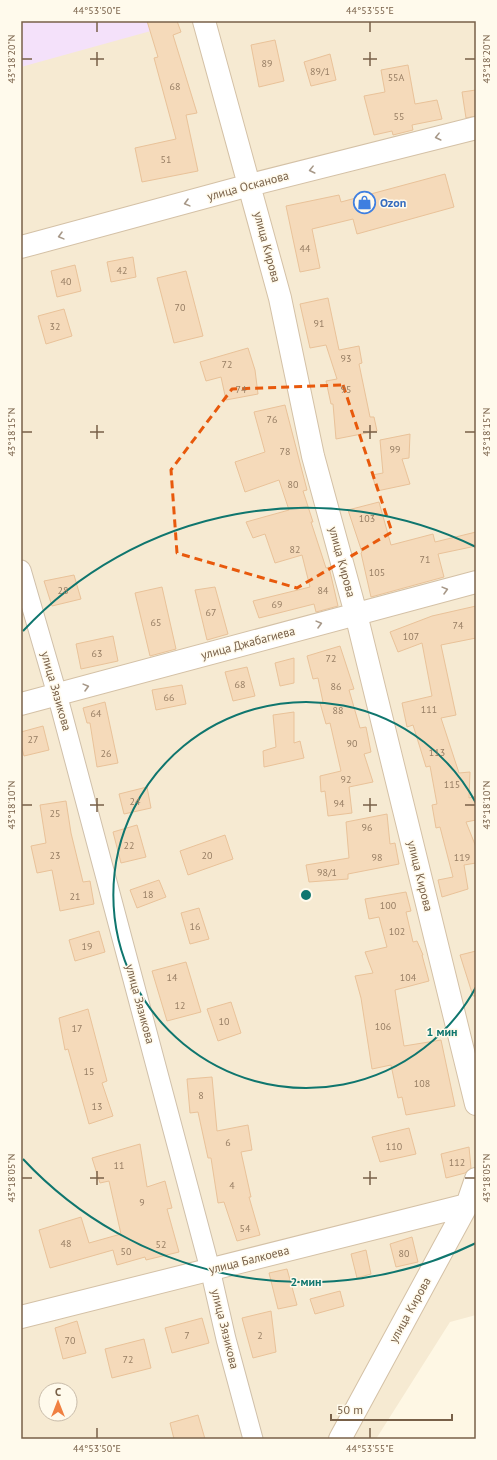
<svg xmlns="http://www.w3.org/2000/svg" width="497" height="1460" font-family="'PT Sans',sans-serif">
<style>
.residential{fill:#f6ead2;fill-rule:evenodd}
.education{fill:#f4e1fa}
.building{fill:#f5daba;stroke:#e9c299}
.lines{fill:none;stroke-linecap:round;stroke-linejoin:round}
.street-casing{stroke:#d0c0aa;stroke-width:21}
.secondary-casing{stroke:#d4c1a6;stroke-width:24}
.street{stroke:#fff;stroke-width:19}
.secondary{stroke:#fff;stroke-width:22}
.oneway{stroke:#a79888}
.marked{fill:none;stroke:#e8590c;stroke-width:3;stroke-dasharray:8 5;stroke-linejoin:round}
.ticks{fill:none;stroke:#786048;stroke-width:1.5}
.ring{fill:none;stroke:#0f766e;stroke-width:2}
.labels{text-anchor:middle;stroke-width:3;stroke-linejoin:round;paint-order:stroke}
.number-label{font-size:10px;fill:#977e64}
.street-label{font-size:12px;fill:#786048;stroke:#fffaec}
.shop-label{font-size:12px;font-weight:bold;fill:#366cbe;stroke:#fffaec;text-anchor:start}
.centre{fill:#0f766e;stroke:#fffaec;stroke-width:2}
.ring-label{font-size:12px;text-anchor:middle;font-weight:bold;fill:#0f766e;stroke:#fffaec;stroke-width:3;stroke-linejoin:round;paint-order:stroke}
.neatline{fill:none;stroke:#786048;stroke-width:1.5}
.ticks-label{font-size:10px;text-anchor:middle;fill:#786048}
</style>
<rect width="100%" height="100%" fill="#fef7e4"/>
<!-- residential -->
<path class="residential" d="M21,21h455v1294l-26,7 -74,117h-355zM46,1390h24v24h-24z"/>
<!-- education -->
<path class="education" d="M21,21h155v3l-155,43z"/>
<!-- building -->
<path class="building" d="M147,21h30l4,11 -8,3 24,78 -11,2 12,56 -56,11 -7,-34 41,-9 -22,-81 4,-1z
M275,40l9,41 -25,6 -8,-42z
M330,54l6,26 -25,6 -7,-24z
M408,65l7,39 22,-4 5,19 -30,6 1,5 -20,5 -1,-4 -18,4 -10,-39 21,-4 -4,-22z
M476,90v26l-10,2 -4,-26z
M445,174l9,33 -97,27 -4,-15 -41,10 8,39 -20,4 -14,-66 53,-11 2,7z
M133,257l3,20 -25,5 -4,-20z
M75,265l6,26 -24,6 -6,-26z
M186,271l17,65 -29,7 -17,-65z
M328,298l11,52 20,-4 3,17 -3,1 11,53h4l3,14 -41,8 -3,-35h-2l-5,-23 11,-2 -11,-34 -16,3 -10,-44z
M64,309l8,27 -26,8 -8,-28z
M248,348l7,22 3,24 -32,6 -5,-23 -15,4 -6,-19z
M285,405l22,85 -4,1 10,31h-2l15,46 3,-1 9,39 -22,6 -2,-8 -55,14 -6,-17 57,-14 -8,-32 -27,8 -10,-29 -12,4 -7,-16 43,-12 -10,-30 -34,12 -10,-30 30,-10 -11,-40z
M410,434l-1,24 -7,1 8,25 -33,7 -5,-16 11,-2 -3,-33z
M379,502l12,43 42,-11 2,8 41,-10v14l-38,8 6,23 -73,20 -10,-44 1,-1 -14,-42z
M74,575l7,24 -29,7 -8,-25z
M162,587l14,62 -26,7 -15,-63z
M215,587l13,47 -21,6 -12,-50z
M476,606v32l-35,7 15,70 -15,3 18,55 11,-1 -1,26 7,-2v24l-10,2 10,25v16l-12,2 4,24 -26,8 -4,-17 15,-3 -13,-50 -4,1 -4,-23 5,-1 -7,-38 -4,1 -13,-42 -6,2 -5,-24 30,-7 -10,-53 -24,9 -8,-20 42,-16z
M113,636l5,25 -37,8 -5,-25z
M340,646l14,43 -5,1 11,38 6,-1 5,25 -7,2 9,28 -24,5 3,26 -24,3 -3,-25 -4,1 -1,-16 21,-5 -11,-48 -4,1 -6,-21 3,-1 -5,-24 -5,1 -6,-23z
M294,658v25l-14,3 -5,-23z
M247,667l8,29 -22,5 -8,-29z
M182,685l4,19 -30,6 -4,-20z
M105,702l13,61 -21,4 -7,-44h-3l-4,-15z
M294,712v31l6,-2 4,17 -40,9 -1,-16 13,-4 -3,-32z
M43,726l6,24 -25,6 -3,-11v-13z
M147,787l4,21 -27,6 -5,-20z
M66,801l5,32 12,49 7,-1 4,23 -34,7 -8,-41 -15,3 -6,-27 15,-3 -6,-38z
M387,814l3,30 5,-1 4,21 -51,10v5l-39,3 -3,-17 43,-7 -3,-36z
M137,825l9,32 -25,6 -8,-31z
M225,835l8,24 -45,16 -8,-24z
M159,880l7,17 -29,11 -7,-18z
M406,892l5,19 -5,1 7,30 4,-1 6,14h-1l7,26 -34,9 9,56 37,-6 14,66 -49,9 -4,-18 -4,1 -7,-33 -19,4 -11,-71 -6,-22 18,-3 -8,-21 22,-5 -8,-30 -10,2 -4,-20z
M199,908l10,31 -19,5 -9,-31z
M99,931l6,21 -30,9 -6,-21z
M476,951v45h-3l-13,-41z
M186,962l15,50 -34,9 -15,-50z
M231,1002l10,31 -23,8 -11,-32z
M88,1009l19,72 -5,2 11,33 -24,8 -21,-75 -3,1 -6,-32z
M212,1077l5,54 31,-6 4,25 -11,2 10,45h-2l11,38 -23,6 -13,-39 -6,1 -7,-45h-3l-10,-46 -8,1 -3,-34z
M409,1128l7,26 -36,8 -8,-25z
M140,1144l7,43 18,-6 7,27 -5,1 12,43 -33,8 -1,-3 -28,8 -4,-15 -63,18 -11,-38 42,-13 8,26 32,-9 -12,-53 -9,2 -8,-25z
M469,1147l2,21 -6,5 -19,5 -5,-24z
M412,1237l6,25 -22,5 -6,-23z
M366,1250l5,24 -14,4 -6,-24z
M287,1269l10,36 -19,4 -9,-36z
M340,1291l4,15 -29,8 -5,-15z
M271,1311l5,41 -23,6 -11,-40z
M202,1318l7,25 -37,10 -7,-25z
M77,1321l9,32 -23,6 -8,-31z
M144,1339l7,29 -39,10 -7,-29z
M198,1415l7,24h-31l-4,-16z"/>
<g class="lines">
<defs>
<path id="street" d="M21,570l36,124 153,575 16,70 27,100"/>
<path id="secondary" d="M204,21l76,277 33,158 43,158 120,490
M21,247l229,-62 226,-57
M21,704l455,-122
M21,1317l446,-112
M340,1439l127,-234 9,-26"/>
</defs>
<!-- street casing -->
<use href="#street" class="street-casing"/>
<!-- secondary casing -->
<use href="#secondary" class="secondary-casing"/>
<!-- street -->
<use href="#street" class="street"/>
<!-- secondary -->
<use href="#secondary" class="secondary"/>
</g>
<!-- one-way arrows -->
<defs><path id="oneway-chevron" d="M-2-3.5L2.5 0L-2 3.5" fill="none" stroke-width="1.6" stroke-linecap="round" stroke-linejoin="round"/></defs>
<g class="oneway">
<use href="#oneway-chevron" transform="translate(438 137) rotate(166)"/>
<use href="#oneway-chevron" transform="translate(312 170) rotate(166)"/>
<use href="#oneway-chevron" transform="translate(187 203) rotate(165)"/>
<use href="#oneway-chevron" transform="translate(61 236) rotate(165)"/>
<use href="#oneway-chevron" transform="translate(445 590) rotate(-15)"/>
<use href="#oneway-chevron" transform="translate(319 624) rotate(-15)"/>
<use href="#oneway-chevron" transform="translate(86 687) rotate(-15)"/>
</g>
<!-- marked area -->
<path class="marked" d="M343,385l49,147 -95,56 -120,-35 -6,-83 61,-81z"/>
<!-- ticks -->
<path class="ticks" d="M97,22v10M370,22v10M97,52v14M370,52v14M22,59h10M90,59h14M363,59h14M465,59h10M97,425v14M370,425v14M22,432h10M90,432h14M363,432h14M465,432h10M97,798v14M370,798v14M22,805h10M90,805h14M363,805h14M465,805h10M97,1171v14M370,1171v14M22,1178h10M90,1178h14M363,1178h14M465,1178h10M97,1428v10M370,1428v10"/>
<!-- distance rings -->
<g class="ring">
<path d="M476 987A193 193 0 1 1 476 803"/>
<path d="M476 1243A387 387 0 0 1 23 1159M23 631A387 387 0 0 1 476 547"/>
</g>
<!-- icons -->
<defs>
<symbol id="shop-ring" viewBox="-11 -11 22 22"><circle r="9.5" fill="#fffaec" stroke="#3f7fe0" stroke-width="1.5"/><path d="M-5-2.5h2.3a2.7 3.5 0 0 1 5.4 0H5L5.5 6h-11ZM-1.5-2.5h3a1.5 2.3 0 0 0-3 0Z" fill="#3f7fe0"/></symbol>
</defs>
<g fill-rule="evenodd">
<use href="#shop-ring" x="352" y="190" width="25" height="25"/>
</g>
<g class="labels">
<!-- number labels -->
<g class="number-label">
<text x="267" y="67">89</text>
<text x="320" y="75">89/1</text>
<text x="396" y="81">55А</text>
<text x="175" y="90">68</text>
<text x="399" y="120">55</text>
<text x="166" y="163">51</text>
<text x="305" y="252">44</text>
<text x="122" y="274">42</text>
<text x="66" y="285">40</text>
<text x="180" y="311">70</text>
<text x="319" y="327">91</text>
<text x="55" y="330">32</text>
<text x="346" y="362">93</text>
<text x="227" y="368">72</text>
<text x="241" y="393">74</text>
<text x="346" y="393">95</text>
<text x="272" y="423">76</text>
<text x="395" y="453">99</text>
<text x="285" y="455">78</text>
<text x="293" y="488">80</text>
<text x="367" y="522">103</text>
<text x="295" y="553">82</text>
<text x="425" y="563">71</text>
<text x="377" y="576">105</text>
<text x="63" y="594">28</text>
<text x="323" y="594">84</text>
<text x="277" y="608">69</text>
<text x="211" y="616">67</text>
<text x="156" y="626">65</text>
<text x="458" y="629">74</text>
<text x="411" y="640">107</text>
<text x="97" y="657">63</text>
<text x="331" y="662">72</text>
<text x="240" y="688">68</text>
<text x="336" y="690">86</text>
<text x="169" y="701">66</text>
<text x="429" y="713">111</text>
<text x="338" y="714">88</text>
<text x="96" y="717">64</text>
<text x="33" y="743">27</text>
<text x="352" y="747">90</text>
<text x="437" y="756">113</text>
<text x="106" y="757">26</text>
<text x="346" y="783">92</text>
<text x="452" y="788">115</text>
<text x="135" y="805">24</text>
<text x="339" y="807">94</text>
<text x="55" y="817">25</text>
<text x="367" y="831">96</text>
<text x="129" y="849">22</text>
<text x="55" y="859">23</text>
<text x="207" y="859">20</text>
<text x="377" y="861">98</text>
<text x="462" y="861">119</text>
<text x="327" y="876">98/1</text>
<text x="148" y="898">18</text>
<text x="75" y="900">21</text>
<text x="388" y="909">100</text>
<text x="195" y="930">16</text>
<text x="397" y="935">102</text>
<text x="87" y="950">19</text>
<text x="172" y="981">14</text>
<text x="408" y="981">104</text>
<text x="180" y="1009">12</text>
<text x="224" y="1025">10</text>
<text x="383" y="1030">106</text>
<text x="77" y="1032">17</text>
<text x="89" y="1075">15</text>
<text x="422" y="1087">108</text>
<text x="201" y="1099">8</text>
<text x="97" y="1110">13</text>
<text x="228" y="1146">6</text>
<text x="394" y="1150">110</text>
<text x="457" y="1166">112</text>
<text x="119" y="1169">11</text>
<text x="232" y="1189">4</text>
<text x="142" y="1206">9</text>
<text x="245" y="1232">54</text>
<text x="66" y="1247">48</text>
<text x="161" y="1248">52</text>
<text x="126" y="1255">50</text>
<text x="404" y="1257">80</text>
<text x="187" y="1339">7</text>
<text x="260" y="1339">2</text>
<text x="70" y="1344">70</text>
<text x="128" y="1363">72</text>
</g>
<!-- street labels -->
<g class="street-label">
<text transform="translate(248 186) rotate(-15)" y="4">улица Осканова</text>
<text transform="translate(267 247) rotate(75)" y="4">улица Кирова</text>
<text transform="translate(342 562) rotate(75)" y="4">улица Кирова</text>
<text transform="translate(248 643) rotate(-15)" y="4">улица Джабагиева</text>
<text transform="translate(56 691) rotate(74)" y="4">улица Зязикова</text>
<text transform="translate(420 876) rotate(76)" y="4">улица Кирова</text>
<text transform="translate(140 1004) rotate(75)" y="4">улица Зязикова</text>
<text transform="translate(249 1260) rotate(-14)" y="4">улица Балкоева</text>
<text transform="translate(410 1310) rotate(-61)" y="4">улица Кирова</text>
<text transform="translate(225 1329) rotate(76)" y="4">улица Зязикова</text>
</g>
<!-- shop labels -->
<g class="shop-label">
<text x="380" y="207">Ozon</text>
</g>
</g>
<circle cx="306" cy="895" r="6" class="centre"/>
<g class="ring-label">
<text x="442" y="1036">1 мин</text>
<text x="306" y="1286">2 мин</text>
</g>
<!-- border -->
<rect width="497" height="1460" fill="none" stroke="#fffaec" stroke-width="44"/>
<!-- north arrow -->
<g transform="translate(58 1402)"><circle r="19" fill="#fffaec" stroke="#c9bcaa"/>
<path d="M0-3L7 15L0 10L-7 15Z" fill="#f08041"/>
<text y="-6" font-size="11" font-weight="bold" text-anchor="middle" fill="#786048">С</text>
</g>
<!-- scale -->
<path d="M331 1414v6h121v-6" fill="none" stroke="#786048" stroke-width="2"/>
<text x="337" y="1414" font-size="12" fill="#786048" stroke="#fffaec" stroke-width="3" paint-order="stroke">50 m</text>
<rect x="22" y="22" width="453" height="1416" class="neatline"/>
<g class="ticks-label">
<text x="97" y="14">44°53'50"E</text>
<text x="370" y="14">44°53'55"E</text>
<text transform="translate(11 59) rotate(-90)" y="4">43°18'20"N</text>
<text transform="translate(486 59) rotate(-90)" y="4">43°18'20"N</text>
<text transform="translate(11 432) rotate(-90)" y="4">43°18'15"N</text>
<text transform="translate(486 432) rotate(-90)" y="4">43°18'15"N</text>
<text transform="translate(11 805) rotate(-90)" y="4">43°18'10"N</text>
<text transform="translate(486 805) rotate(-90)" y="4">43°18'10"N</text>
<text transform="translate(11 1178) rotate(-90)" y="4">43°18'05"N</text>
<text transform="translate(486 1178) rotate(-90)" y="4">43°18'05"N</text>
<text x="97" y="1452">44°53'50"E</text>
<text x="370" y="1452">44°53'55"E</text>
</g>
</svg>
